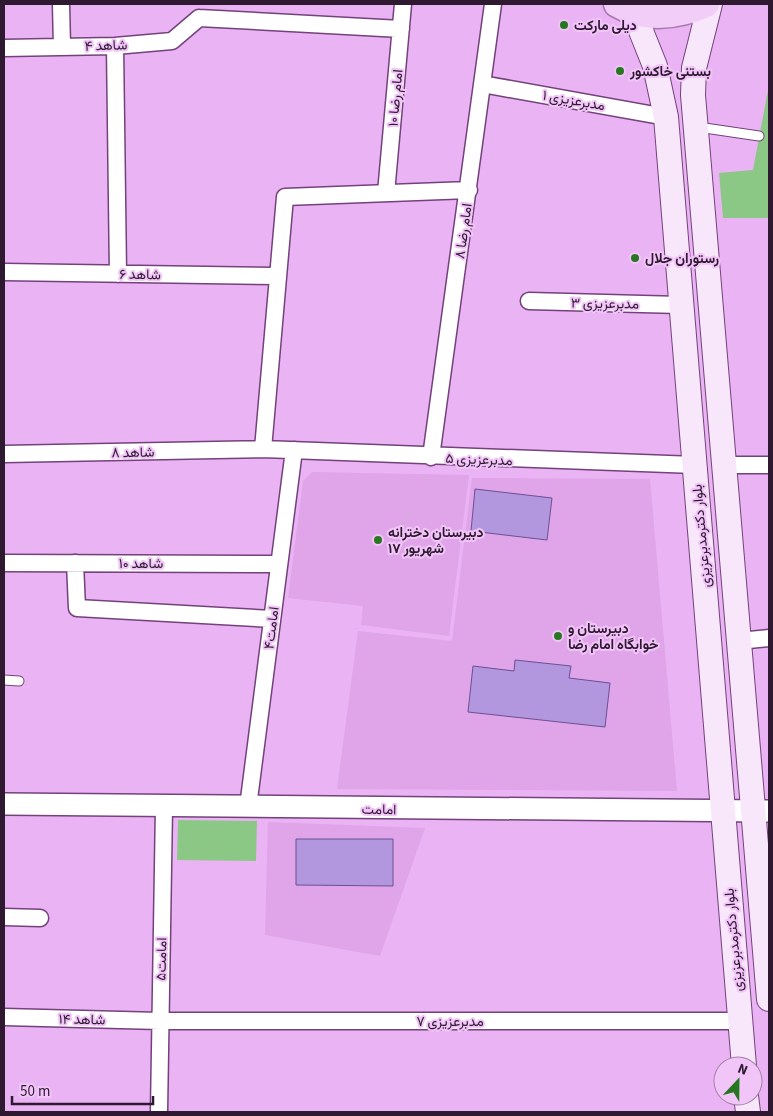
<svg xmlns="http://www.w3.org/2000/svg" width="773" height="1116" font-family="'Source Sans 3',Vazirmatn,sans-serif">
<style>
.built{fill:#e0a4e9}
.green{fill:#8cc885}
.building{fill:#b397de;stroke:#6c5092}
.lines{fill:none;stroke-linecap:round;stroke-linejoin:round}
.service-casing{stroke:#73427b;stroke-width:11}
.minor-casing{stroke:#73427b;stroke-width:19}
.tertiary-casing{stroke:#73427b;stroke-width:24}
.secondary-casing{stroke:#73427b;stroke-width:26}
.primary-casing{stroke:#a879af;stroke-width:29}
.service{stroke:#fff;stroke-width:9}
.minor{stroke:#fff;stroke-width:16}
.tertiary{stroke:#fff;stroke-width:21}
.secondary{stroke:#f8e6fb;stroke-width:24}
.primary{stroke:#f2cdf8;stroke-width:26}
.poi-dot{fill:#277720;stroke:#f2c5f8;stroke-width:2}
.labels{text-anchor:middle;stroke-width:4;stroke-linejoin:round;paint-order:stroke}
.poi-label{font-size:14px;font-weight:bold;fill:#2e1931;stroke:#f2c5f8;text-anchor:start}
.street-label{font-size:14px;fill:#2e1931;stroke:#f2c5f8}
</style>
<rect width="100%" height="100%" fill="#eab3f3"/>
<!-- built -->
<path class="built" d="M312,472l157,3 -20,161 -88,-11 2,-19 -75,-8 15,-117z
M472,478l178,1 27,312 -340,-2 21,-158 94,10z
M268,822l157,6 -45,128 -115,-21z"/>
<!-- green -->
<path class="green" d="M769,85v133h-46l-4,-45 34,-3z
M178,820l79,1 -1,40 -79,-1z"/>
<!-- building -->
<path class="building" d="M475,489l77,9 -5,42 -76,-9z
M515,660l56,6 -2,12 41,5 -5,44 -137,-15 5,-46 41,5z
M296,839h97v47l-97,-1z"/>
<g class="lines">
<defs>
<path id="service" d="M698,127l61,9
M4,680l15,1"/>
<path id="minor" d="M61,4l1,43
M199,18l202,11
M115,46l3,228
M4,48l111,-2 57,-5 27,-23
M482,84l184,33
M386,193l17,-189
M4,272l273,4
M529,301l151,4
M263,449l22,-252 184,-7
M4,454l259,-5 432,16
M431,457l62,-453
M724,465h45
M4,563l275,1
M75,563l2,45 195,11
M739,641l30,-3
M248,807l46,-357
M4,917l36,1
M4,1017l156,4h580
M159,1112l5,-306"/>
<path id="tertiary" d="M4,804l765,7"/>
<path id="secondary" d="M710,4l-16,64 -1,27 76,904
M633,11l22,55 11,51 78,949
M746,1096l2,16"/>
<path id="primary" d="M617,4c28,17 61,12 89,0"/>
</defs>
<!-- service casing -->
<use href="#service" class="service-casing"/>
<!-- minor casing -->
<use href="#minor" class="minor-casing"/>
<!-- tertiary casing -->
<use href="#tertiary" class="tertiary-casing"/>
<!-- secondary casing -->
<use href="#secondary" class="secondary-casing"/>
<!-- primary casing -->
<use href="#primary" class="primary-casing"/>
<!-- service -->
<use href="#service" class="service"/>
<!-- minor -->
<use href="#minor" class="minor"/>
<!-- tertiary -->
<use href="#tertiary" class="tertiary"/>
<!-- secondary -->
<use href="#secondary" class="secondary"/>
<!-- primary -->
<use href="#primary" class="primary"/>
</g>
<!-- markers -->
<g class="poi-dot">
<circle cx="564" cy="25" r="5"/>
<circle cx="620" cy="71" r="5"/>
<circle cx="635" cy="258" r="5"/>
<circle cx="378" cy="540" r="5"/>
<circle cx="558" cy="636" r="5"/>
</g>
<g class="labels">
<!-- poi labels -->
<g class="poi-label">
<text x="574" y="30">دیلی مارکت</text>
<text x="630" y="76">بستنی خاکشور</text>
<text x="645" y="263">رستوران جلال</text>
<text x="388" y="537">دبیرستان دخترانه<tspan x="388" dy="16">۱۷ شهریور</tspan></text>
<text x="568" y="633">دبیرستان و<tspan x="568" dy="16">خوابگاه امام رضا</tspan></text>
</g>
<!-- street labels -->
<g class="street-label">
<text transform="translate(106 45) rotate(-2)" y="5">شاهد ۴</text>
<text transform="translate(395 98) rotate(-85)" y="5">امام رضا ۱۰</text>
<text transform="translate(574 100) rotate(10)" y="5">مدبرعزیزی ۱</text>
<text transform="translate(463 231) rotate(-82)" y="5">امام رضا ۸</text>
<text transform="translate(140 274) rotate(1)" y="5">شاهد ۶</text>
<text transform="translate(605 303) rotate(1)" y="5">مدبرعزیزی ۳</text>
<text transform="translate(133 452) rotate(-1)" y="5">شاهد ۸</text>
<text transform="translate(479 459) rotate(2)" y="5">مدبرعزیزی ۵</text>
<text transform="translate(701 536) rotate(-95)" y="5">بلوار دکترمدبرعزیزی</text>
<text x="141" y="568">شاهد ۱۰</text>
<text transform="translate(271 628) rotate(-83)" y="5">امامت۴</text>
<text transform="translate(379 809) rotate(1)" y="5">امامت</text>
<text transform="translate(733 940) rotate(-95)" y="5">بلوار دکترمدبرعزیزی</text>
<text transform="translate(161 959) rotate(-89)" y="5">امامت۵</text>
<text transform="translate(82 1019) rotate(1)" y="5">شاهد ۱۴</text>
<text x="450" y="1026">مدبرعزیزی ۷</text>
</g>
</g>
<!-- border -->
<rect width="773" height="1116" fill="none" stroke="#2e1931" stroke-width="10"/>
<!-- north arrow -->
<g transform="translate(738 1081) rotate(22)"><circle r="24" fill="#f2c5f8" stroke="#a480a8"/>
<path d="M0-4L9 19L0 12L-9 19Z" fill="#277720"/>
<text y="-8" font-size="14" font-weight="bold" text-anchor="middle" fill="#2e1931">N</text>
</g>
<!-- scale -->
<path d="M12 1096v8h141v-8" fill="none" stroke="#2e1931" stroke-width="2.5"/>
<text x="20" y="1096" font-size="15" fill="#2e1931" stroke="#f2c5f8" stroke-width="4" paint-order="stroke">50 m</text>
</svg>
